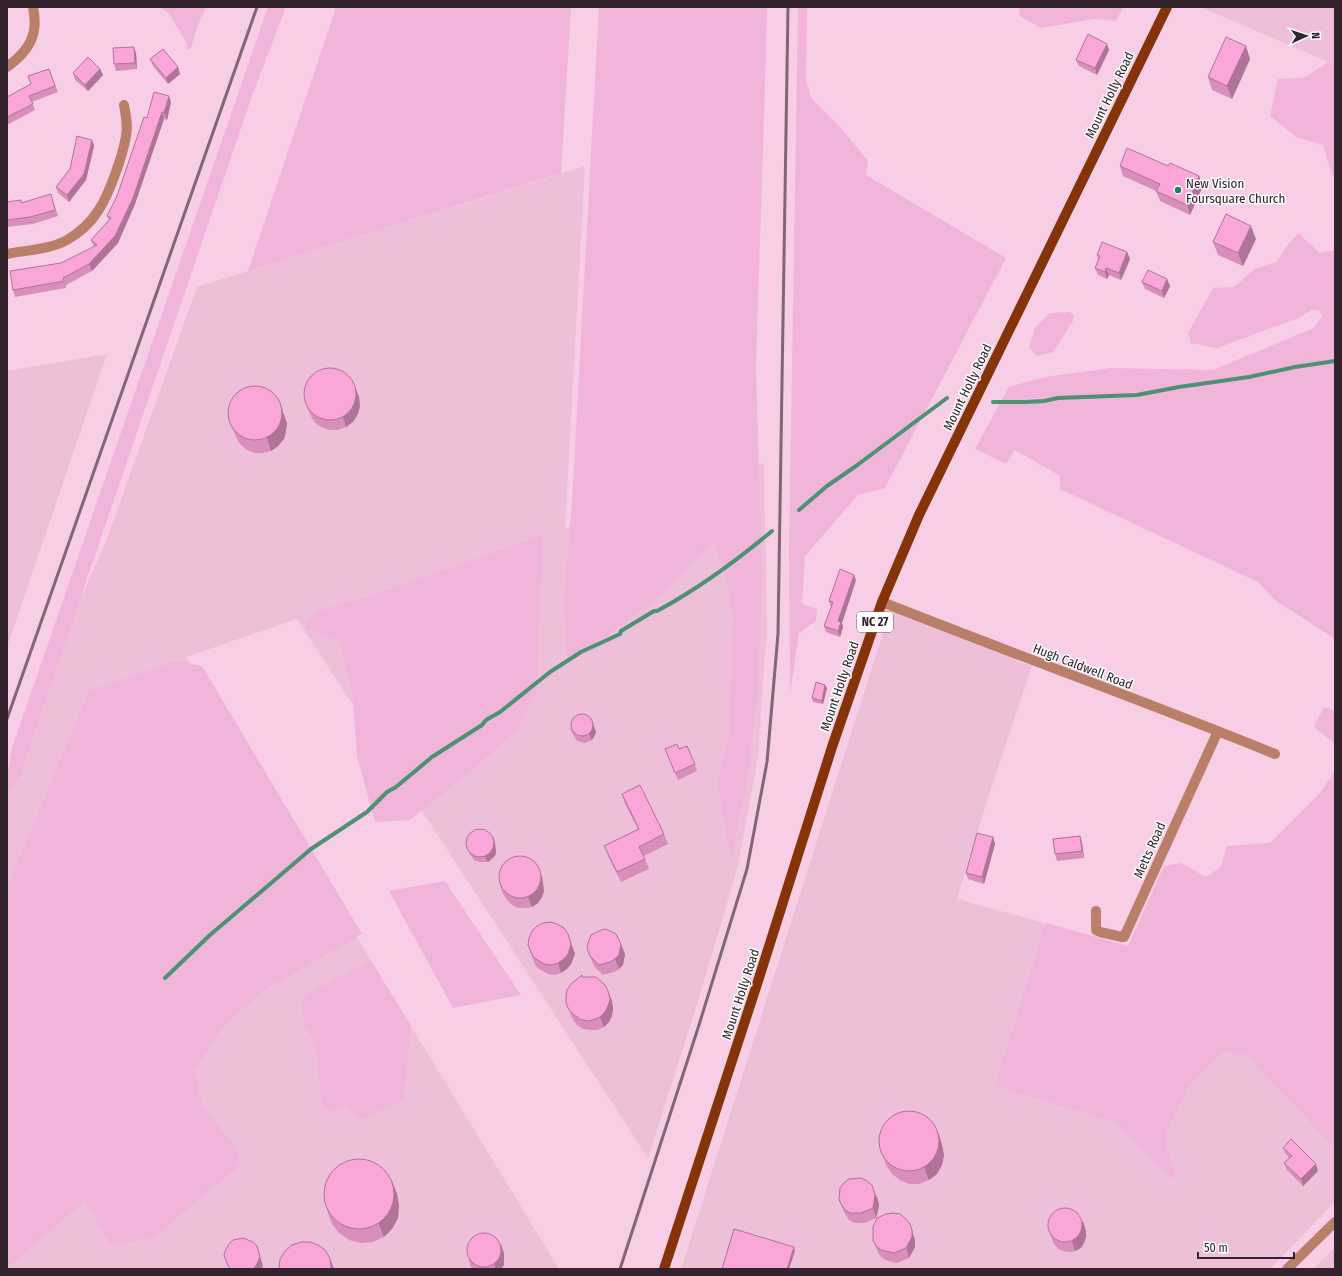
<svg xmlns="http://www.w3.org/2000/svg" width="1342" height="1276" font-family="'Fira Sans Condensed',sans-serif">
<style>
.built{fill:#eebfd9}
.green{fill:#f0b5d8}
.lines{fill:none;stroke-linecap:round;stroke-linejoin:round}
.stream{stroke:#4d9275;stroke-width:4}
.minor{stroke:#b97f68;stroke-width:10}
.major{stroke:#85340a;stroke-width:10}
.rail{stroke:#816776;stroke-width:3}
.wall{fill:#d88fbb}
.shaded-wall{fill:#b07498}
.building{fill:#fba6d9;stroke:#b07498}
.poi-dot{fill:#1f845e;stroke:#fdfdfd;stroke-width:1.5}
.labels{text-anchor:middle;stroke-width:3;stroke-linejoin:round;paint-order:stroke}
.shield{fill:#fdfdfd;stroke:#6f646b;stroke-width:1}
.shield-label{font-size:12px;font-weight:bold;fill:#32232c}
.street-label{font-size:13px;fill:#32232c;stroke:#fdfdfd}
.poi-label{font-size:13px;fill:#32232c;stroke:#fdfdfd;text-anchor:start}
</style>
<rect width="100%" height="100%" fill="#f8cee6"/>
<!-- built -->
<path class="built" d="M1201,7h134v57l-7,-2z
M585,166l-20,362 199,-65 3,166 -9,128 -20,109 -39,132 -51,160 -351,-539 -111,38 373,612h-552v-498l27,-68 73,-164 90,-252z
M107,354l-100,293v-276z
M890,611l142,55 -45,135 -30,98 203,56 85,20 -16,60 106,114v53l-65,67h-589z
M1335,1247v22h-22z"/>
<!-- green -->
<path class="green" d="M158,7h48l-9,20 -6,21 -4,2 -1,-8 -18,-30z
M268,7h18l-33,86 -233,682 -13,23v-20l5,-30z
M336,7h235l-10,166 -313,98z
M599,7h168l-1,46 -10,312 6,217 -5,117 -11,89 -15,68 -14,-73 13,-52 3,-116 -8,-42 -11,-31 -60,59 -69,50 -18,6 -3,-57 8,-98z
M798,7h9l-1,74 6,18 30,30 26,32 -2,14 140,83 -121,230 -27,7 -53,61 -3,48 15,5 -1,12 -17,12 -9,61 -1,-143z
M1019,7h104l-7,14 -22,-2 -53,9 -21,-12z
M1328,62l7,2v112l-3,-1 -9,-30 -25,-7 -28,-22 8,-37 26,-1z
M1298,233l22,20 15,-3v389l-60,-39 -17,-18 -198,-93v-13l-45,-26 -9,14 -31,-15 34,-62 36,-10 66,-9 102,2 101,-42 8,-12 -2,-5 -8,-1 -16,9 -79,29 -26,-5 -3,-10 25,-45 21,-1 21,-18 22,-7 9,-15z
M1070,312l4,4 -1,5 -20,31 -16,4 -8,-9 6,-19 15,-15z
M543,535l-7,157 -19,38 -44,39 -63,51 -35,2 -18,-66 -5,-67 -12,-48 -16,-5 -19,-8 10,-16 56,-16z
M176,661l26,5 160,268 -96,55 -42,36 -30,46 8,34 33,42 5,18 -87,73 -42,7 -26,-44 -78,67v-380l82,-197z
M1324,707l11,4v37l-1,-5 -20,-16z
M1335,771v378l-87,-93 -16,-4h-10l-31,31 -24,47 -1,19 10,23 -5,7 -45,-46 -14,-12 -117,-35 51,-163 82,23 36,-80 17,-3 25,14 15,-10 6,-21 43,-3 50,-50z
M445,881l76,114 -68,13 -64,-117z
M371,961l40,65 -8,74 -41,19 -16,-12 -20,3 -6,-19 -4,-46 -12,-21 -3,-24 15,-11z"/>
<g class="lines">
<!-- stream -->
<path class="stream" d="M993,402h33l18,-1 14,-3 79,-3 42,-8 70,-10 46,-10 40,-6
M799,510l28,-24 29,-20 91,-68
M165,978l45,-43 101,-86 56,-37 20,-20 9,-5 36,-30 50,-32 4,-5 14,-8 50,-40 31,-20 39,-18 1,-3 33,-20h3c41,-22 79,-50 115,-80"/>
<!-- minor -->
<path class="minor" d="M7,67c22,-16 32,-32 26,-60
M7,254c19,-4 42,-4 60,-14 12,-7 24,-18 31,-29 11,-16 25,-56 28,-75 2,-10 0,-20 -2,-31
M882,602c131,52 263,99 393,152
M1096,911v19l4,2 22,5h2l94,-206
M1287,1269l48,-47"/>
<!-- major -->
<path class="major" d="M664,1269l95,-291 73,-231 50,-145 37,-87 248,-508"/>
<!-- rail -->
<path class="rail" d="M7,719l250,-712
M620,1269l79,-244 48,-156 20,-107 11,-128 10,-627"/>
</g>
<!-- wall -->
<path class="wall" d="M1109,50l-12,25 -18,-9 -3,-6z
M136,53l1,16 -21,2 -2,-7z
M150,59l28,8 2,7 -12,10 -15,-18z
M1250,59l-18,40 -20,-9 -4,-13z
M49,69l9,23 -26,10 3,8 -28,15v-28l24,-13z
M100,69l3,6 -15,16 -13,-11 -2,-7z
M171,102l-4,18 -3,-1 -29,85 -17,39 -26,28 -26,14v3l-51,9 -2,-7 48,-27 33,-16 -3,-7 18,-20 -2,-4 10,-20 30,-78z
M92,140l2,6 -8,34 -17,22 -11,-9 -2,-6z
M1120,166h48l31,10 4,10 -13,29 -30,-14 -4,-10 -33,-15z
M21,200l1,3 31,-2 5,15 -25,8 -26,3v-25z
M1256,239l-13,27 -25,-11 -5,-13z
M1127,252l3,7 -9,21 -12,-5 -2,4 -9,-4 -3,-7 3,-8 -1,-5z
M1167,279l3,7 -6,12 -19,-9 -3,-7z
M355,387l4,10 1,9 -2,8 -5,8 -7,5 -8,3h-9l-8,-3 -7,-5 -4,-8 -4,-10z
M279,401l8,22 -1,8 -2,8 -6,7 -7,5 -8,2h-8l-8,-3 -7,-6 -4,-7 -5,-13z
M856,580l-14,43 1,4 -3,10 -14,-5 -2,-6 7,-19 -2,-6z
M827,688l-4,16 -10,-2 -1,-4z
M570,728l25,1 1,4 -4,7 -7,3 -8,-2 -4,-7z
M665,749h14l16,15 2,7 -19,9z
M622,794l42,40 4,10 -24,12 5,13 -28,13 -13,-26 -4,-10 34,-17 -13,-25z
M493,836l2,7 1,9 -1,4 -7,6h-9l-5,-2 -5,-7 -2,-7z
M1080,836l2,7 2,15 -27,3 -2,-7z
M993,837l2,7 -11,40 -16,-5 -2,-6z
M542,877l2,14 -2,6 -4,6 -6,4 -7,1h-7l-6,-3 -5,-5 -4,-6 -3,-10z
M528,945l47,9 -4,10 -4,5 -6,4 -6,2 -7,-1 -12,-7z
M588,951l37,3 -2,11 -4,4 -5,3 -11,3 -9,-9z
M582,977l30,24 1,8 -1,7 -3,6 -5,5 -7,3h-7l-7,-1 -6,-4 -4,-5 -7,-17z
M938,1132l4,13 2,10 -2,10 -5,9 -8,6 -10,4h-10l-9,-4 -8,-6 -6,-9 -4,-13z
M1283,1148l35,23 -15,15 -16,-16 -3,-7 5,-5 -3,-4z
M392,1181l5,13 2,12 -1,12 -6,11 -8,8 -11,5 -12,1 -12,-3 -10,-7 -7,-9 -5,-14z
M874,1191l4,9 1,6 -3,12 -11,5h-11l-5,-3 -6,-10 -4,-10z
M1086,1231v6l-2,6 -3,5 -6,3 -5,1 -6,-1 -6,-2 -4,-5 -4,-10z
M873,1240h42v7l-6,11 -12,5 -12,-3 -5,-4 -3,-6z
M504,1253v12l-3,4h-29l-4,-10z"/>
<!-- shaded-wall -->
<path class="shaded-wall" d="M1107,44l2,6 -12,25 -2,-7z
M1246,46l4,13 -18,40 -5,-13z
M134,47l2,6 1,16 -2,-6z
M178,67l2,7 -12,10 -2,-6z
M100,69l3,6 -15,16 -3,-6z
M169,96l2,6 -4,18 -3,-7z
M162,112l2,7 -29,85 -17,39 -26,28 -3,-7z
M92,140l2,6 -8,34 -17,22 -2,-7z
M1199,176l4,10 -13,29 -3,-10z
M1251,226l5,13 -13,27 -5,-13z
M1127,252l3,7 -9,21 -2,-7z
M1106,268l3,7 -2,4 -2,-7z
M1167,279l3,7 -6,12 -2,-7z
M355,387l4,10 1,9 -2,8 -5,8 -7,5 -3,-10z
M279,401l8,22 -1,8 -2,8 -6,7 -7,5 -4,-13z
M854,575l2,5 -14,43 1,4 -3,10 -2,-6v-10z
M825,685l2,3 -4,16 -1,-3z
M593,723l2,6 1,4 -4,7 -3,-6z
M493,836l2,7 1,9 -1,4 -7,6 -3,-6z
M1080,836l2,7 2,15 -2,-7z
M993,837l2,7 -11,40 -2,-7z
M538,867l4,10 2,14 -2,6 -4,6 -6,4 -4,-10z
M568,934l7,20 -4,10 -4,5 -6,4 -3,-10z
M621,944l4,10 -2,11 -4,4 -4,-10z
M608,991l4,10 1,8 -1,7 -3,6 -5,5 -4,-10z
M938,1132l4,13 2,10 -2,10 -5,9 -8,6 -5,-13z
M1316,1164l2,7 -15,15 -2,-7z
M392,1181l5,13 2,12 -1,12 -6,11 -8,8 -5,-13z
M874,1191l4,9 1,6 -3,12 -3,-10z
M1083,1221l3,10v6l-2,6 -3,5 -6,3 -3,-10z
M910,1224l5,16v7l-6,11 -3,-10z
M501,1244l3,9v12l-3,4h-5l-2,-5z
M257,1246l6,20 -1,3h-9z
M794,1247l1,4 -6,18h-2z
M330,1258l4,11h-3z"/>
<!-- building -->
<path class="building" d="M1088,34l19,10 -12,24 -19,-8z
M1226,37l20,9 -19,40 -19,-9z
M134,47l1,16 -21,1 -1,-16z
M163,49l15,18 -12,11 -16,-19z
M88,57l12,12 -15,16 -12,-12z
M49,69l6,17 -26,10 4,8 -26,13v-20l24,-13 -3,-8z
M154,92l15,4 -5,17 -2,-1 -29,86 -18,38 -26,28 -26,14 1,3 -51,9 -3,-19 51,-8 36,-18 -6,-5 20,-22 -4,-2 10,-20 27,-79 3,1z
M77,136l15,4 -8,34 -17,21 -11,-8 14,-18z
M1127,148l41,18 2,-3 29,13 -12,29 -31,-14 4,-7 -40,-18z
M51,194l4,16 -25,7 -23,3v-18l14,-2v3z
M1226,214l25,12 -13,27 -25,-11z
M1102,242l25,10 -8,21 -13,-5 -1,4 -10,-4 5,-12 -3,-1z
M1148,270l19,9 -5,12 -20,-9z
M304 394a26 26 0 1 1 52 0a26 26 0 1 1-52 0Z
M228 413a27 27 0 1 1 54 0a27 27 0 1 1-54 0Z
M840,569l14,6 -16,46 3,1 -3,9 -14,-5 9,-24 -4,-1z
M816,682l9,3 -3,16 -10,-3z
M571 725a11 11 0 1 1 22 0a11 11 0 1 1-22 0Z
M677,744l2,5 8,-3 8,18 -20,9 -10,-24z
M640,785l24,49 -25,13 6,12 -28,13 -13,-26 35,-17 -17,-35z
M466 843a14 14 0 1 1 28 0a14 14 0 1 1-28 0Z
M977,833l16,4 -11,40 -16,-4z
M1080,836l2,15 -27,3 -2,-15z
M499 877a21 21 0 1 1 42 0a21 21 0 1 1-42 0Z
M551,922l6,2 7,4 4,6 3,10 -3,10 -4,5 -6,4 -7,2 -7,-1 -11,-7 -5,-12 1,-7 3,-7 5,-5 6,-3z
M606,929l10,5 5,10 -2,11 -4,4 -5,3 -11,3 -9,-9 -2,-5 -1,-5 4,-11 10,-5z
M582,975v2h14l9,8 3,6 2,8 -2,7 -3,6 -5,5 -7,3 -6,1 -7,-2 -6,-4 -5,-5 -3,-7v-7l1,-6 4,-6z
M879 1141a30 30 0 1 1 60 0a30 30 0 1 1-60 0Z
M1291,1139l25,25 -15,15 -17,-16 8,-7 -9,-8z
M324 1194a35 35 0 1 1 70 0a35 35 0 1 1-70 0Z
M861,1178l6,3 5,4 2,6 1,5 -2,12 -12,5h-11l-5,-3 -6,-10 1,-12 4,-5 5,-4z
M1048 1225a17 17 0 1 1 34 0a17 17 0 1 1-34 0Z
M893,1213l7,1 5,4 5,6 2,6v7l-6,11 -12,5 -13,-3 -5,-4 -3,-6v-13l4,-9 9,-4z
M734,1229l60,18 -7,22h-65z
M467 1250a17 17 0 1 1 34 0a17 17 0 1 1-34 0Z
M243,1238l10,4 4,4 3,10 -2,6 -3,5 -2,2h-22l-3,-3 -4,-11 2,-6 3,-5 4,-4z
M301,1242h9l8,3 7,5 5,8 1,11h-52l1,-10 5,-8 7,-6z"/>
<!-- markers -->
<circle class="poi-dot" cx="1178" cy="190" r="4"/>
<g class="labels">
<!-- shield labels -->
<rect class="shield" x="857" y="612" width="36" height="20" rx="3"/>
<g class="shield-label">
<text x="875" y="626">NC 27</text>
</g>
<!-- street labels -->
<g class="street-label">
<text transform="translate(1109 95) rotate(-64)" y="5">Mount Holly Road</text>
<text transform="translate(967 387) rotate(-64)" y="5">Mount Holly Road</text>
<text transform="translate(1083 666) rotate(21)" y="5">Hugh Caldwell Road</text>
<text transform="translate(839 686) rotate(-71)" y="5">Mount Holly Road</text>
<text transform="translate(1149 850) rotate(-66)" y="5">Metts Road</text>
<text transform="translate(740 994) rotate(-72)" y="5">Mount Holly Road</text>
</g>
<!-- poi labels -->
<g class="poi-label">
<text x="1186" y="188">New Vision<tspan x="1186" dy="15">Foursquare Church</tspan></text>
</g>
</g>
<!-- border -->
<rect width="1342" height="1276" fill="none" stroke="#32232c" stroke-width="16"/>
<!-- north arrow -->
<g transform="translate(1306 36) rotate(87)" stroke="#fdfdfd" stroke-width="3" paint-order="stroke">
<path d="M0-3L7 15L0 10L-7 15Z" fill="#32232c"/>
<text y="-6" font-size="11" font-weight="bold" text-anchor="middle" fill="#32232c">N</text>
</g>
<!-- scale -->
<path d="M1198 1252v6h96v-6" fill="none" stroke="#32232c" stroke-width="2"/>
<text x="1204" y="1252" font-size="12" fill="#32232c" stroke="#fdfdfd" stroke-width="3" paint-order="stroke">50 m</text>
</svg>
